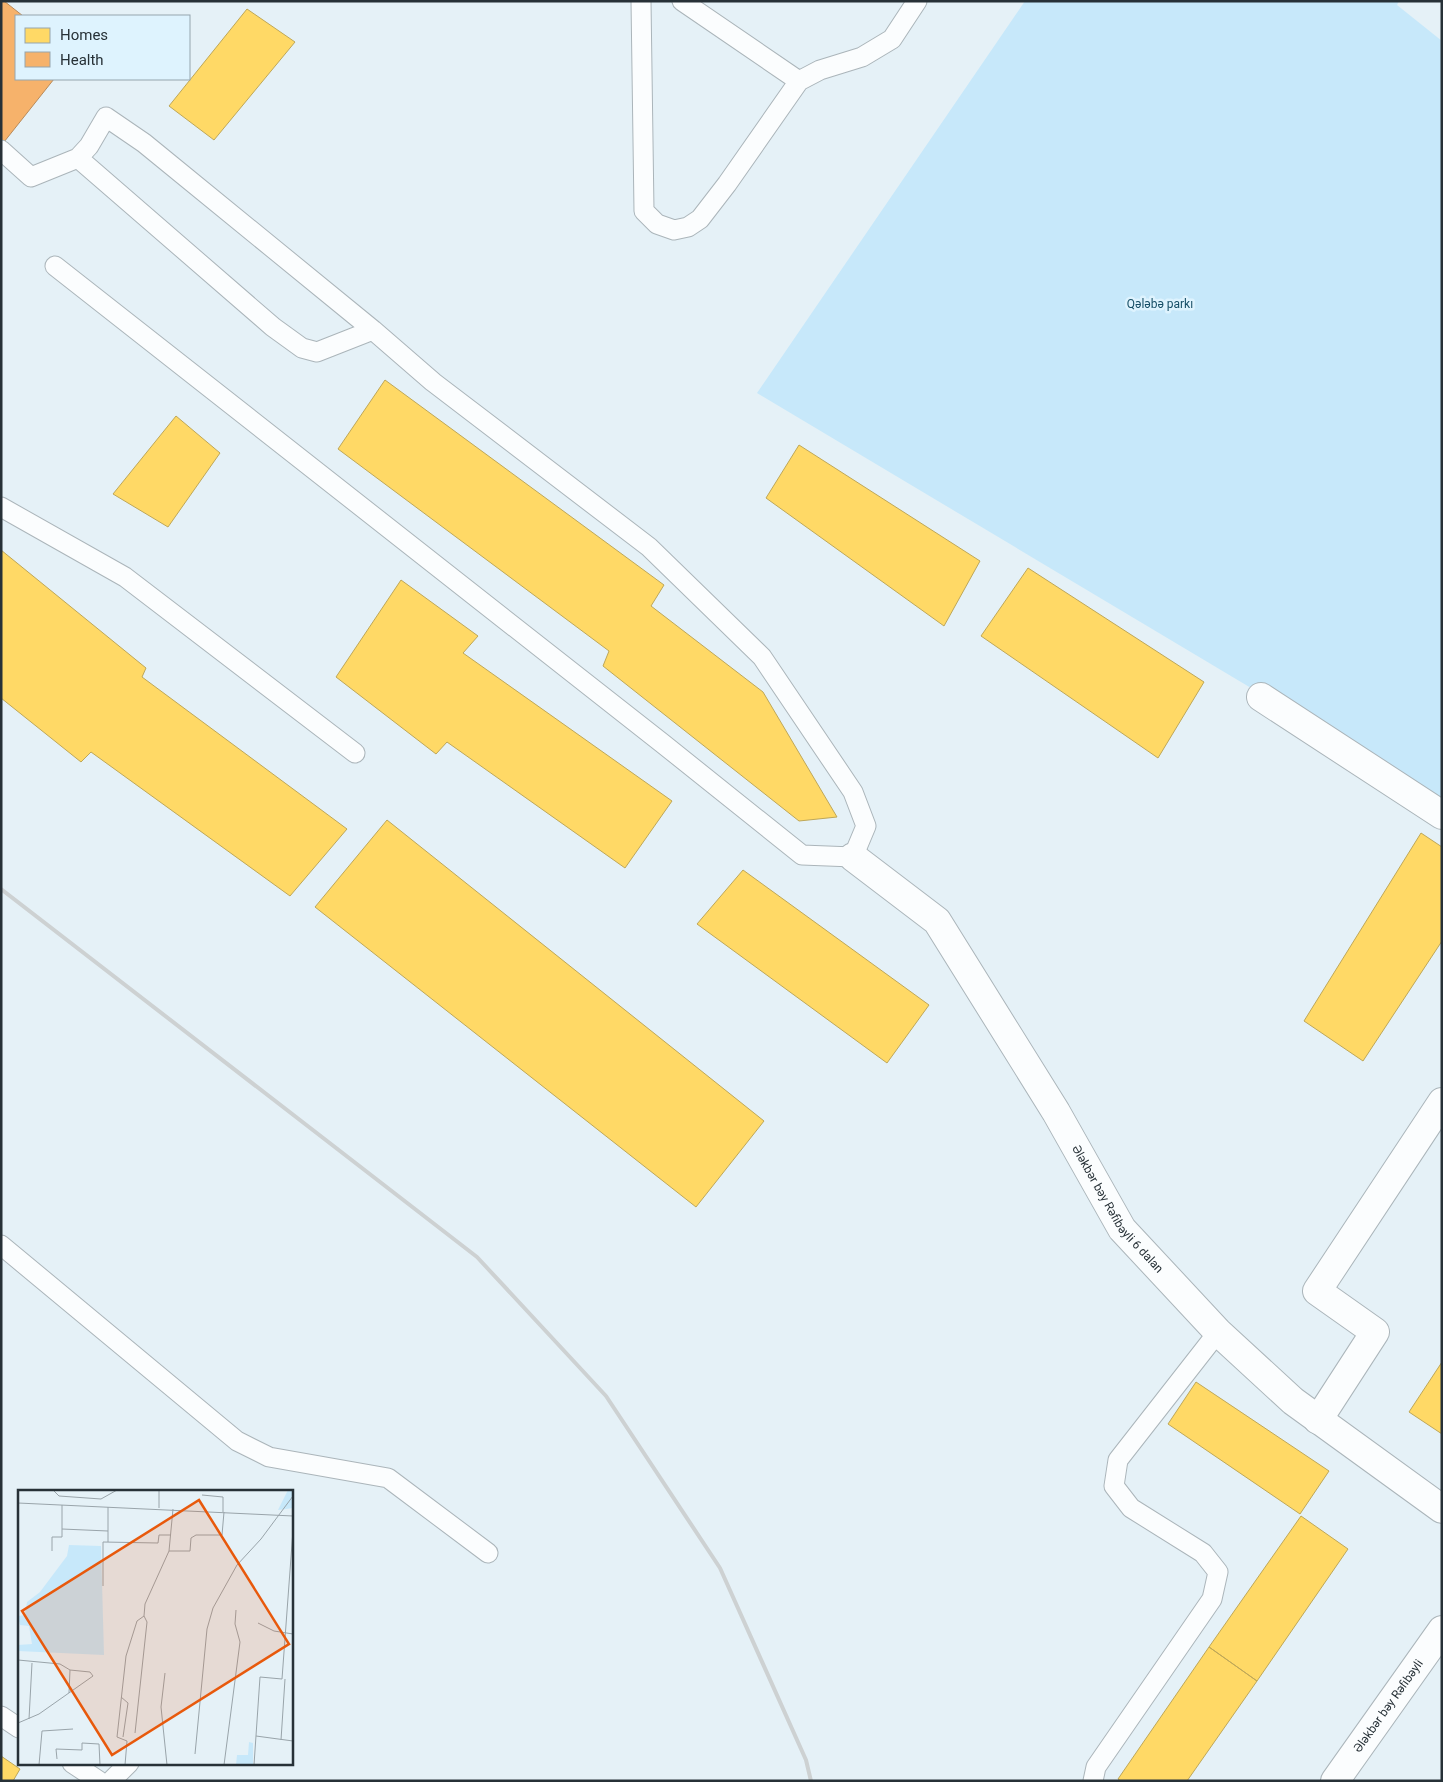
<svg xmlns="http://www.w3.org/2000/svg" width="1443" height="1782" font-family="Roboto,sans-serif">
<style>
.green{fill:#c7e8fa}
.homes{fill:#ffd966;stroke:#bea758}
.health{fill:#f6b26b;stroke:#b88b5b}
.lines{fill:none;stroke-linecap:round;stroke-linejoin:round}
.lane-casing{stroke:#abb5ba;stroke-width:21}
.street-casing{stroke:#abb5ba;stroke-width:30}
.lane{stroke:#fbfdfe;stroke-width:19}
.street{stroke:#fbfdfe;stroke-width:28}
.rail{stroke:#cdd1d2;stroke-width:4}
.labels{text-anchor:middle;stroke-width:5;stroke-linejoin:round;paint-order:stroke}
.park-label{font-size:12px;fill:#174f67;stroke:#def3fe}
.street-label{font-size:12px;fill:#273137;stroke:#def3fe}
.inset-road{fill:none;stroke:#99a4aa;stroke-width:1}
.view{fill:#e8590c;fill-opacity:0.15;stroke:#e8590c;stroke-width:2.5}
.inset-edge{fill:none;stroke:#273137;stroke-width:2.5}
</style>
<rect width="100%" height="100%" fill="#e5f1f7"/>
<!-- green -->
<path class="green" d="M1025,1h374l-2,4 45,36v761l-685,-409z"/>
<!-- homes -->
<path class="homes" d="M247,9l48,33 -81,98 -45,-34z
M385,380l279,205 -13,21 112,86 74,125 -38,4 -196,-155 6,-15 -271,-202z
M176,416l44,37 -52,74 -55,-33z
M799,445l181,116 -36,65 -178,-128z
M1,550l145,118 -4,9 205,152 -57,67 -199,-144 -10,10 -80,-64z
M1028,568l176,114 -46,76 -177,-122z
M401,580l77,56 -15,17 209,148 -47,67 -178,-126 -11,12 -100,-77z
M387,820l377,301 -68,86 -381,-300z
M1421,833l21,14v94l-79,120 -59,-40z
M743,870l186,135 -42,58 -190,-139z
M1442,1362v72l-33,-22z
M1196,1382l133,89 -29,43 -132,-90z
M1301,1516l47,33 -91,132 -48,-34z
M1209,1647l48,34 -70,100h-66l-3,-2z
M1,1756l19,13 -7,12h-12z"/>
<!-- health -->
<path class="health" d="M1,1h3l19,15h-7v63h38l-50,63 -3,-2z"/>
<g class="lines">
<defs>
<path id="lane" d="M641,1l3,210 13,13 17,6 14,-3 12,-8 27,-35 72,-103 21,-11 42,-13 30,-18 25,-38
M682,1l117,80
M1,150l30,27 47,-19 11,-12 17,-29 38,26 229,187 60,52 216,165 113,110 91,135 13,34 -13,31 -51,-2 -140,-112 -607,-477
M78,158l195,169 29,21 15,4 56,-22
M1,507l124,70 230,176
M1,1245l236,196 32,16 119,21 100,75
M1,1716l18,12
M72,1763l27,18
M111,1781l18,-18
M1093,1781l3,-14 116,-168 6,-27 -15,-19 -72,-45 -17,-22 4,-26 100,-128"/>
<g id="street">
<path d="M1261,697l181,118"/>
<path id="s1" d="M853,857l84,64 119,191 66,117 96,103 75,69 149,108"/>
<path d="M1318,1420l57,-88 -58,-41 125,-189"/>
<path id="s2" d="M1335,1781l107,-151"/>
</g>
</defs>
<!-- lane casing -->
<use href="#lane" class="lane-casing"/>
<!-- street casing -->
<use href="#street" class="street-casing"/>
<!-- lane -->
<use href="#lane" class="lane"/>
<!-- street -->
<use href="#street" class="street"/>
<!-- rail -->
<path class="rail" d="M1,889l476,368 129,139 114,172 86,192 5,21"/>
</g>
<g class="labels">
<!-- park labels -->
<g class="park-label">
<text x="1160" y="308">Qələbə parkı</text>
</g>
<!-- street labels -->
<g class="street-label">
<text dy="4" stroke="none"><textPath href="#s1" startOffset="446">Ələkbər bəy Rəfibəyli 6 dalan</textPath></text>
<text dy="4" stroke="none"><textPath href="#s2" startOffset="92">Ələkbər bəy Rəfibəyli</textPath></text>
</g>
</g>
<!-- overview -->
<g transform="translate(18 1490)">
<rect width="275" height="275" fill="#e5f1f7"/>
<path d="M270,0h5v18l-15,2zM51,55l32,1 3,109 -86,-4v-6l14,-1 -3,-18 -9,-1 -2,-9 7,-1 2,-13 13,-10 27,-36zM231,252l4,1v22h-17l1,-10h11z" fill="#c7e8fa"/>
<path class="inset-road" d="M35,0l6,6 42,3 16,-9M184,5l21,2v15M0,13l275,13M141,18v-18M44,39l46,2M90,52v-35M34,61v-14h10v-32M151,61h21l1,-13 5,-3h26l2,-23M85,96v-44l55,1 1,-8h12M126,126l1,-12 24,-53 4,-42M240,133l16,8 19,3M0,170l42,4 10,6 20,2 3,4 -54,38 -21,9M147,183l-4,34 6,58M51,203l1,-23M103,207l7,6 -5,34M11,229l3,-56M238,246l37,5M263,250l4,-61M177,264l12,-125 6,-21 24,-43 24,-26 32,-43M39,269l-1,-10 26,1v-7l17,1 1,21M21,275l3,-34 31,-2M107,275l2,-24 -10,-4 9,-81 11,-35 7,-5 3,6 -12,111M206,275l16,-123 -5,-18 1,-14M236,275l6,-88 22,2 11,-149"/>
<path class="view" d="M181,10l90,144 -177,111 -90,-144z"/>
<rect width="275" height="275" class="inset-edge"/>
</g>
<!-- border -->
<rect width="1443" height="1782" fill="none" stroke="#273137" stroke-width="5"/>
<!-- legend -->
<rect x="15" y="15" width="175" height="65" fill="#def3fe" stroke="#95a5ae"/>
<rect x="25" y="28" width="25" height="15" fill="#ffd966" stroke="#95a5ae"/>
<text x="60" y="40" font-size="15" fill="#273137">Homes</text>
<rect x="25" y="52" width="25" height="15" fill="#f6b26b" stroke="#95a5ae"/>
<text x="60" y="65" font-size="15" fill="#273137">Health</text>
</svg>
